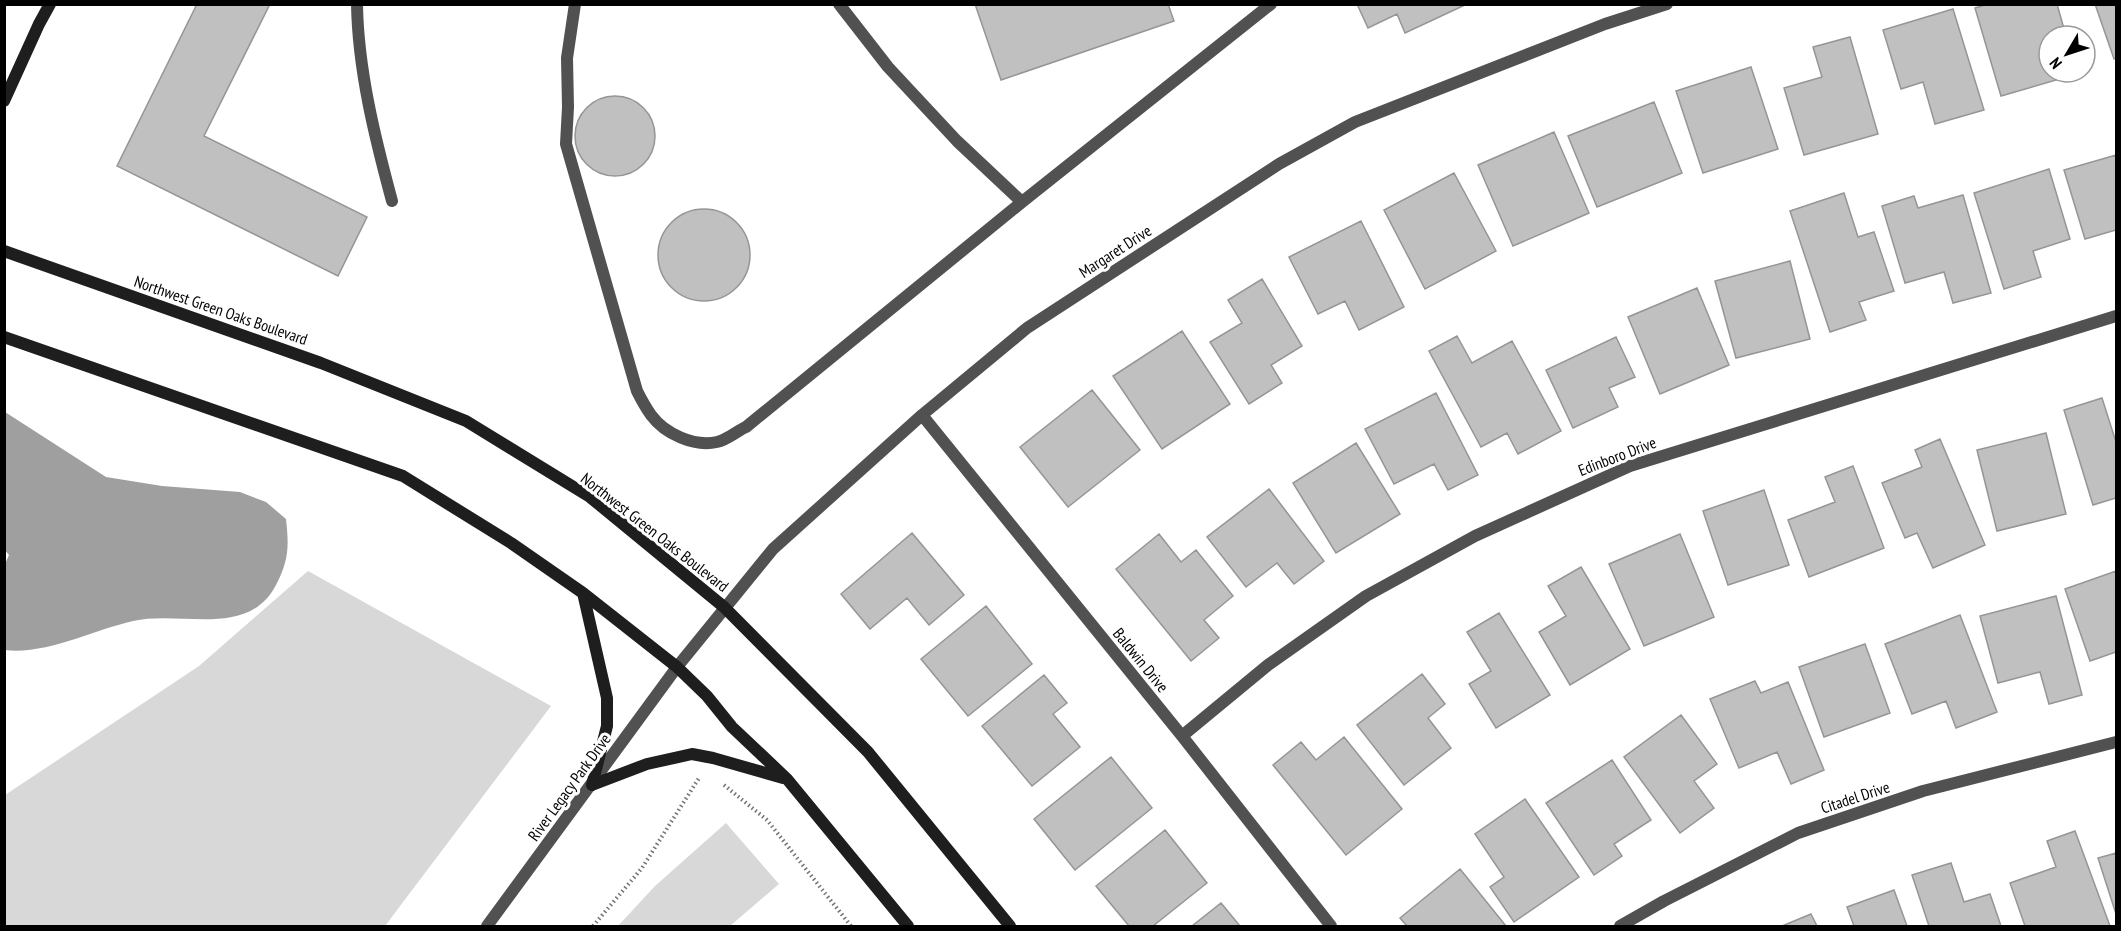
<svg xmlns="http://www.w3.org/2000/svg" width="2121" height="931" font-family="'PT Sans Narrow',sans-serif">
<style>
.green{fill:#d8d8d8}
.water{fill:#9f9f9f}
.building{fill:#c0c0c0;stroke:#959595;stroke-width:1.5}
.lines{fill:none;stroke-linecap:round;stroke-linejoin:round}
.path{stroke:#737373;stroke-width:4;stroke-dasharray:1.5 3;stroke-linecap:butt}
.lane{stroke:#515151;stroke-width:12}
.street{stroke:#515151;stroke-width:12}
.secondary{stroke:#1e1e1e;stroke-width:12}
.labels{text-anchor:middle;stroke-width:6;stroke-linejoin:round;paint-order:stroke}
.street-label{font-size:16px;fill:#000;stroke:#fff}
</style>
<rect width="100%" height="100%" fill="#fff"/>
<!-- green -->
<path class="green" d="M308,571l243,135 -166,220h-380v-131l194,-129z
M726,823l53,61 -49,42h-112l37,-40z"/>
<!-- water -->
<path class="water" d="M5,412l101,65 56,9 78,6 26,10 20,17c3,27 3,41 -10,66 -28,54 -96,25 -143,36 -40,9 -87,34 -128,29v-86l4,-9 -5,-6z"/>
<!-- building -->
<path class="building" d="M197,4h73l-66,132 163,81 -29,59 -221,-110z
M975,4h193l6,17 -173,59z
M1357,4h110l-62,29 -8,-19 -29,14z
M1988,4h69l9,32h-17v36h28v2l-76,22 -26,-88z
M2095,4h21v54l-2,1z
M1953,9l31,101 -49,14 -12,-42 -22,7 -18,-59z
M1850,37l28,97 -74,21 -20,-67 38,-11 -9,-30z
M1751,67l27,82 -75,24 -27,-82z
M575 136a40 40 0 1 1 80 0a40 40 0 1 1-80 0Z
M1654,102l28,71 -85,34 -29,-71z
M1554,132l35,81 -76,33 -35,-81z
M2116,155v75l-31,9 -21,-69z
M2049,169l21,70 -37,12 8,26 -37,12 -30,-96z
M1454,173l42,78 -71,38 -41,-79z
M1844,193l14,44 16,-5 20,59 -35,11 7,18 -36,12 -40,-121z
M1963,195l28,98 -38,10 -9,-31 -39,11 -23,-77 32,-10 4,12z
M658 255a46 46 0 1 1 92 0a46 46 0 1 1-92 0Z
M1361,221l43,86 -45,23 -14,-29 -27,13 -29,-57z
M1790,261l20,78 -74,19 -21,-77z
M1262,279l40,67 -31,19 11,18 -33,21 -39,-62 32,-19 -14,-23z
M1697,288l32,77 -69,29 -32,-77z
M1182,331l48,73 -68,45 -49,-73z
M1457,336l15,27 40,-22 49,90 -43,23 -11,-21 -26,14 -52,-96z
M1616,337l19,40 -26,11 9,19 -45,21 -27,-58z
M1092,390l48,60 -72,57 -48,-60z
M1436,393l42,82 -30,15 -14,-26 -40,20 -29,-55z
M2102,398l14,44v56l-23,7 -29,-95z
M2046,433l20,81 -69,17 -20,-81z
M1940,439l45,106 -52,23 -16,-35 -12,5 -23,-55 40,-16 -7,-17z
M1356,443l44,71 -64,39 -43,-70z
M1853,466l31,82 -75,29 -21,-57 47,-18 -10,-25z
M1269,489l55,72 -30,23 -17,-21 -31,24 -39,-50z
M1764,490l25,75 -61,20 -25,-74z
M912,533l52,62 -35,30 -22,-27 -37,31 -29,-35z
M1159,534l22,28 15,-12 37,46 -29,24 15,18 -28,23 -75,-92z
M1680,534l34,83 -70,29 -35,-82z
M1581,567l49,82 -60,36 -31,-53 27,-16 -18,-30z
M2116,571v81l-26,9 -25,-72z
M2056,596l26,99 -33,9 -9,-32 -42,11 -18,-67z
M986,606l46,58 -64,52 -47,-57z
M1499,613l51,82 -54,33 -27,-44 22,-13 -24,-39z
M1960,615l37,97 -41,16 -10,-27 -34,13 -27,-70z
M1865,644l25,69 -66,24 -25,-70z
M1422,674l23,30 -17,14 23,30 -47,37 -47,-60z
M1044,675l23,28 -14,11 27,33 -48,39 -50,-60z
M1755,681l6,12 27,-11 36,88 -33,14 -14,-32 -38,16 -29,-69z
M1681,715l36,49 -23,17 20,27 -34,25 -56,-76z
M1344,737l58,72 -56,46 -73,-90 28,-23 15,18z
M1111,757l41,51 -77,62 -41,-51z
M1612,760l39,60 -37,24 8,12 -28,19 -48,-72z
M1525,799l54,78 -65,45 -24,-35 14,-10 -29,-43z
M1165,830l42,53 -54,43h-24l-33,-40z
M2075,831l35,95h-85l-15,-43 46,-16 -9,-26z
M2116,853v61l-18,-56z
M1951,863l13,39 26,-8 11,32h-72l-17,-51z
M1460,869l46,57h-99l-7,-8z
M1894,890l13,36h-53l-7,-19z
M1221,903l19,23h-48z
M1811,914l6,12h-35z"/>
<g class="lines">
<!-- path -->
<path class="path" d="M724,785l43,35 84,106
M593,926l49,-58 57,-90"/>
<!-- lane -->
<path class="lane" d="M357,4c1,66 18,134 35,197
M575,4l-8,54 1,49 -2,37 71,247c4,8 9,17 14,24 14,19 43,32 66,27 10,-2 20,-11 29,-15l276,-225
M839,4l49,63 69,74 65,61 249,-198"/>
<!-- street -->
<path class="street" d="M922,415l260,321 149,190
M1182,736l86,-71 98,-69 109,-60 155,-70 486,-150
M487,926l190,-259 96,-118 149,-134 105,-87 252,-164 76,-42 250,-98 62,-20
M1620,926l44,-25 134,-68 125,-42 193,-49"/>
<!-- secondary -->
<path class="secondary" d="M4,101l35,-77 11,-20
M4,251l317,112 145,58 124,76 134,110 144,145 142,174
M4,337l399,139 108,67 72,50 94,74 30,29 25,31 55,52 121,147
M583,593l24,105v28l-15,59
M592,785l55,-21 45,-10 21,4 70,20"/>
</g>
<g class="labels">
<!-- street labels -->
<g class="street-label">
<text transform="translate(1115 251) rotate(-33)" y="6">Margaret Drive</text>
<text transform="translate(221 310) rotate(19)" y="6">Northwest Green Oaks Boulevard</text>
<text transform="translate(1617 456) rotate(-21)" y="6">Edinboro Drive</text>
<text transform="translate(655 532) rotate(38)" y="6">Northwest Green Oaks Boulevard</text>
<text transform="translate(1141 660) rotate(51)" y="6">Baldwin Drive</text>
<text transform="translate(569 787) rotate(-54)" y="6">River Legacy Park Drive</text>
<text transform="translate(1855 797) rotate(-18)" y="6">Citadel Drive</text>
</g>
</g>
<!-- border -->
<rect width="2121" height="931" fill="none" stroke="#000000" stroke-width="12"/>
<!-- north arrow -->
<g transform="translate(2067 54) rotate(231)"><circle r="28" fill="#ffffff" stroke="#999999" stroke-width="1.5"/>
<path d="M0-4.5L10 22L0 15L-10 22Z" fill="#000000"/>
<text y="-9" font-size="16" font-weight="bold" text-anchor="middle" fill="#000000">N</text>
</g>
</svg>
